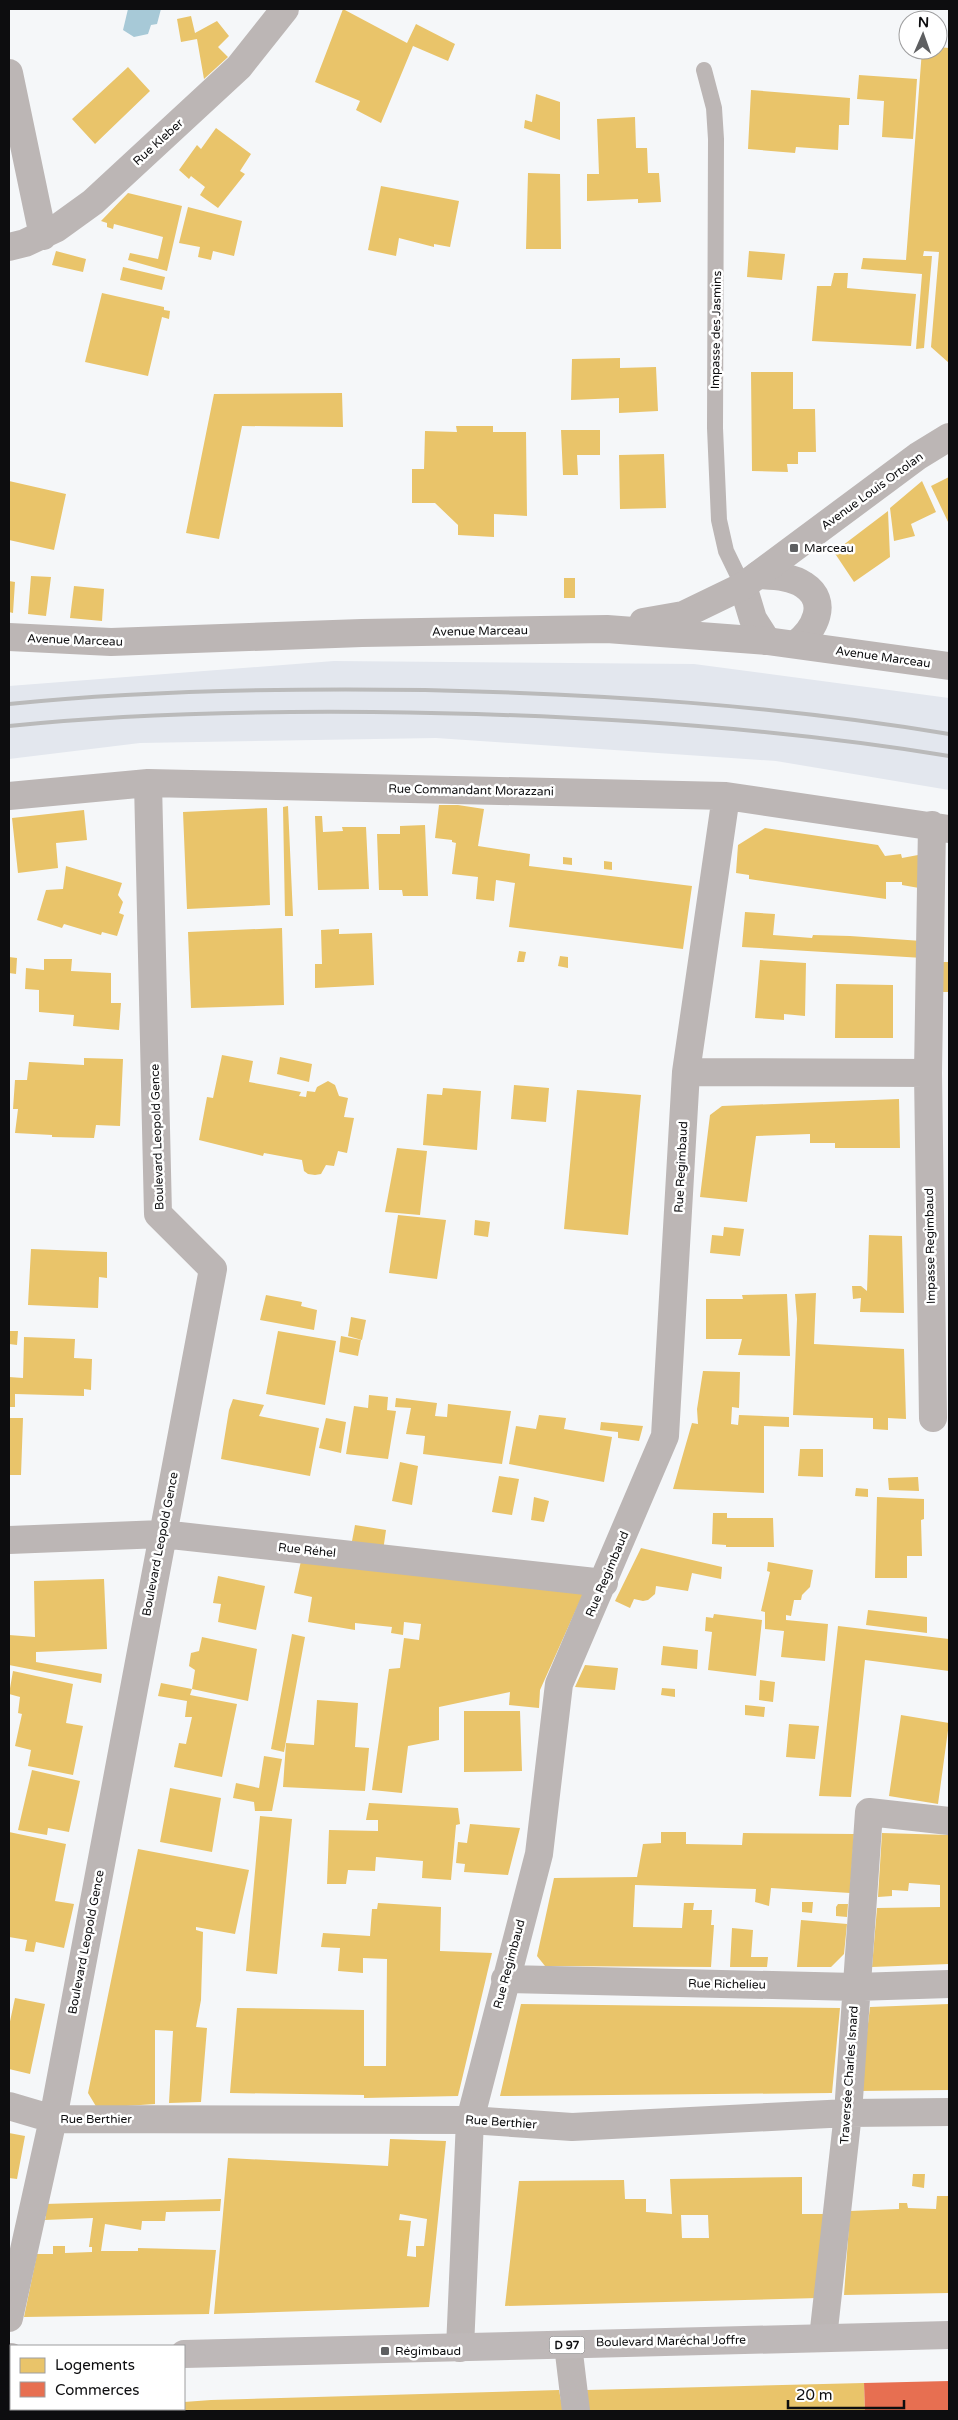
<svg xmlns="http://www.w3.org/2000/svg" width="958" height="2420" font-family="'Varela Round',sans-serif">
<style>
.built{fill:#e3e7ee}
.water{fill:#a7c9d7}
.homes{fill:#e9c46a;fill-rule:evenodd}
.shops{fill:#e76f51}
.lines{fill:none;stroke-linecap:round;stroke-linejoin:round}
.service{stroke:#bcb6b5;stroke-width:16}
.minor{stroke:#bcb6b5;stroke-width:28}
.tertiary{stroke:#bcb6b5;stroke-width:28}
.primary{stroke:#beb8b8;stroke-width:28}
.rail{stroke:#bababa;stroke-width:4}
.poi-dot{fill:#5e5f61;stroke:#fff;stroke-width:2}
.labels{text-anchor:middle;stroke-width:5;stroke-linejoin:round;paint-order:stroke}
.shield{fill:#fff;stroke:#565657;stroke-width:1}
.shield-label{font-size:11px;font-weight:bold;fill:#0d0d0f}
.street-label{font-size:12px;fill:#0d0d0f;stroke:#fff}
.poi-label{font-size:12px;fill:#0d0d0f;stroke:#fff;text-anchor:start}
</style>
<rect width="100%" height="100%" fill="#f5f7f9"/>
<!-- built -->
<path class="built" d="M334,661l360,3 255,34v92l-173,-29 -340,-23 -296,5 -131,16v-73z"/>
<!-- water -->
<path class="water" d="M128,9h33l-4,15 -6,1 -3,9 -14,3 -11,-7z"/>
<!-- homes -->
<path class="homes" d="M343,9l64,34 9,-19 39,20 -7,17 -35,-15 -32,77 -25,-13 4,-9 -45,-19z
M191,16l4,17 22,-12 12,15 -11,11 10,10 -24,22 -7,-40 -16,3 -4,-23z
M938,47l11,1v315l-18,-16 8,-95 -15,-1 -1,5h9l-8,92 -8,1 6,-75 -61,-5 2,-11 43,2 16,-210h16z
M128,67l22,24 -55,53 -23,-25z
M859,75l58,4 -4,60 -31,-2 2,-36 -27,-2z
M751,90l99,8 -1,27h-10l-1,25 -42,-3 -1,6 -47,-4z
M536,94l24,8v38l-36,-12 1,-8 7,2z
M635,117l1,31h11l1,25h11l2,29 -23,1v-4l-51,2v-27h12l-2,-55z
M216,128l35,26 -11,17 5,3 -27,34 -18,-13 5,-8 -14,-11 -2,3 -10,-9 18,-25 4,4z
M528,173l32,1 1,75h-35z
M381,186l78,15 -9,46 -16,-3v3l-35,-9 -3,18 -28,-6z
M128,193l54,13 -15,65 -39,-11 2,-7 28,6 5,-22 -49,-13 -1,5 -6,-2v-4l-6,-2z
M188,207l54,14 -8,35 -21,-5 -2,9 -13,-3 2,-10 -21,-4z
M56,251l30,8 -3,13 -31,-7z
M749,251l36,3 -3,26 -35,-3z
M123,267l42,10 -3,13 -42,-10z
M834,273h14l-1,15 69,6 -5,52 -99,-5 5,-55h14z
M102,293l62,14v3l6,1 -1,8 -7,-2 -14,59 -63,-14z
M620,358v10l36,-1 2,44 -39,2v-15l-48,2 1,-41z
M751,372h42v37h22l1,43h-18v12h-11l1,8 -36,-1z
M342,393l1,34 -101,-1 -23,113 -33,-6 28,-139z
M456,426h37v6h33l1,84 -33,-2v23l-36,-2v-10l-23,-22h-23v-34h12l1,-38 32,1z
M561,430h39v25h-23l1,20h-15z
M664,454l2,54 -46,1 -1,-54z
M949,477v47l-18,-38z
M9,481l57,13 -12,56 -45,-10z
M922,481l14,31 -25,12 4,12 -21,5 -4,-33z
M888,511l2,46 -36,25 -20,-30z
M31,576l20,1 -5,39 -18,-2z
M564,578h11v20h-11z
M9,581l6,1 -2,31 -4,-1z
M74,586l30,3 -2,32 -32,-3z
M439,805h19l26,4 -6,37 52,8 -1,12 163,20 -9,63 -174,-22 6,-44 -19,-3 -2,21 -18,-2 2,-22 -26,-3 4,-31 -4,-1v-2l-17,-2z
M288,806l5,110h-8l-2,-109z
M267,808l3,97 -83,4 -4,-97z
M84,810l3,30 -31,3 2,25 -40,5 -6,-55z
M315,816h7l1,16 20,-1 -1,-4h24l3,62 -51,1z
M425,825l3,71h-25l-1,-6h-23l-2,-56h23v-8z
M765,828l113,17 7,11 16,-2 1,4 16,-3 1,33 -17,-3v-3h-16v17l-137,-20v-4l-13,-2 2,-28z
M563,857l9,1v7l-9,-1z
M604,861l8,1v8l-8,-1z
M66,866l56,17 -4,12 5,7 -4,11 5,2 -7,21 -15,-4 -1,3 -37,-11 -2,4 -25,-8 9,-30 17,-1z
M745,912l30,2 -2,21 39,3 1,-3 37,1 72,5 1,17 -181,-11z
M282,928l2,77 -93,3 -3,-76z
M339,929v5l33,-1 2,52 -59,3v-24h7l-1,-34z
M519,951l7,1 -2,10h-7z
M560,956l8,1v11l-10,-2z
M9,957l8,1 -1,16 -7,-1z
M44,959h28l-1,12 40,2v30h10l-2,27 -46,-4 1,-11 -35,-3v-22l-14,-1 1,-21 18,2z
M760,960l46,3 -1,53 -21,-2v6l-29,-2z
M938,962h11v30h-11z
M836,984l57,1v53h-58z
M222,1055l31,6 -4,21 52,10 -2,4 7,1 1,-6 8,1 2,-5 11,-6 7,4 4,11 9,2 -4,19 10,1 -7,35 -9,-2 -4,15 -8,-1 -5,9 -6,1 -7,-1 -4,-3 -2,-11 -38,-7 -1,3 -64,-16 8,-43 6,1z
M280,1057l32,7 -3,18 -32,-8z
M84,1058l39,1 -3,67 -24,-1 -2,13 -42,-1v-2l-37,-2 3,-24h-5l2,-29h12l2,-18 55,3z
M514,1085l35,3 -3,34 -35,-3z
M443,1088l38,3 -4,59 -54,-5 4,-51 15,1z
M577,1090l64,5 -13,140 -64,-6z
M899,1099l1,49h-65v-5h-25v-9l-54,2 -9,66 -47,-5 10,-82 12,-9z
M397,1148l30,3 -7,64 -35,-3z
M398,1215l48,5 -9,59 -48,-6z
M475,1220l15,2 -2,15 -14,-2z
M724,1227l20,2 -4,27 -30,-3 2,-18 11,1z
M869,1235l33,1 2,77 -44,-1 1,-14 -8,1 -1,-13h9l6,5z
M31,1249l76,3v26l-8,-1 -1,31 -70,-3z
M816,1293l-2,51 90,5 2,70 -18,-1v12l-15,-1v-11l-80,-3 4,-96 -2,-25z
M787,1294l3,62 -52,-1 4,-16h-36v-40h37l-1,-4z
M266,1295l36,7 -1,4 16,4 -3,20 -54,-10z
M351,1317l15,3 -4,20 -14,-4z
M9,1331h9l-1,14 -8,-1z
M278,1331l58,10 -11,64 -59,-11z
M341,1336l20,4 -3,16 -19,-4z
M24,1337l51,2 -1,19 18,1 -1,31 -7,-1v7l-69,-2v13h-6v-30l14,1z
M703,1371l37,1 -1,36 -7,-1 -1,17 7,1 1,-10 50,2v10l-25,-1v67l-91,-4 19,-66 6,1 -1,-15z
M369,1395l19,2 -1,13 9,1 -8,48 -42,-5 8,-48 14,2z
M396,1398l41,5 -2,13 12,1 1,-13 63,7 -9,53 -79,-10 2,-18 -19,-2 5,-26 -16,-1z
M233,1399l31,6 -5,11 60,12 -9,48 -89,-17 8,-49z
M539,1415l27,3 -2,11 48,8 -8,45 -95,-18 7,-38 20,3z
M9,1418h14l-2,57h-12z
M326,1418l20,4 -5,31 -22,-5z
M601,1422l42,4 -4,15 -21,-3v-6l-18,-2z
M800,1449h23v28l-25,-1z
M400,1462l18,4 -6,39 -20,-4z
M499,1476l20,3 -7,36 -20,-3z
M918,1477l1,14 -30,-1 -1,-12z
M856,1488l12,1v8l-13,-1z
M534,1497l15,4 -5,21 -13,-2z
M877,1497l47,2v20l-3,1 1,36h-15v22h-32z
M713,1513h14v5h46l1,29h-48v-2l-14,-1z
M355,1525l31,5 -3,21 -31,-10z
M641,1548l81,19 -1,12 -29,-6 -4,18 -32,-5 -1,8 -7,6 -5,1 -9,-2 -4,9 -15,-7z
M301,1561l282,33 -43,96 -1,18 -30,-3 1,-13 -71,15v33l-31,6 -6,47 -30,-3 17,-121 11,-1 4,-30 15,2 2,-16 -17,-2 -1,13 -12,-2 1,-6 -37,-4v7l-47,-8 4,-25 -18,-4z
M768,1562l45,8 -3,17 -8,8 -1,5h-7l-3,16 -5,-1v5l42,4 -3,37 -44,-4 3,-26 -19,-2v-17l-4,-1 9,-39 -3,-1z
M218,1576l47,10 -9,44 -38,-8 3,-18 -8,-1z
M104,1579l3,70 -71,3v10l66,12 -1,9 -92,-18v-30l26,2 -1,-56z
M868,1610l59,7v16l-61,-8z
M714,1614l48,6 -6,56 -48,-6 4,-38 -7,-1 1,-14 7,1z
M838,1626l111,13v32l-84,-11 -14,137 -32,-1z
M292,1634l13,3 -21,115 -13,-3z
M202,1637l55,12 -9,52 -56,-12 3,-19 -6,-4 2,-13 8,-2z
M663,1646l35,4 -1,19 -36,-4z
M585,1665l33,3 -3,22 -40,-3z
M13,1671l60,13 -7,39 17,3 -10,49 -45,-9 3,-16 -16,-4 7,-32 -4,-1 2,-16 -11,-3z
M760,1680l15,2 -2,20 -14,-2z
M161,1683l31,6 -2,6 47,9 -15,73 -48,-10 5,-24 7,1 6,-27h-7l2,-16 -29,-5z
M662,1688l13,1v8l-14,-2z
M317,1700l41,3 -3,44 14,1 -4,43 -82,-4 3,-44 28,2z
M745,1705l20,2 -1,10 -19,-2z
M464,1711h56l2,60 -58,1z
M901,1715l48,8 -11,81 -49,-8z
M789,1724l30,2 -4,33 -29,-2z
M264,1756l18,3 -10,52h-17l-1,-9 -21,-4 3,-15 23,5z
M32,1770l48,11 -11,51 -21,-4 -1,7 -29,-5z
M170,1788l51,10 -9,54 -52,-10z
M369,1803l89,5 2,16 -4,1 -5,55 -29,-2 1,-17 -47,-4 -1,14 -27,-1 -2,14h-19l2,-54 49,1v-11h-12z
M260,1816l32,3 -15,155 -31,-3z
M470,1824l50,4 -12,47 -44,-3 1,-8 -9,-1 2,-21 9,1z
M9,1832l57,12 -11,57 19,3 -10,44 -28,-6 -2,10 -9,-1 2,-11 -18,-3z
M661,1832h25v12l56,1 1,-12 111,1 -4,59 -79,-5 -2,18 -14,-4 1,-13 -121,-4 -2,42 49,1 2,-25h10l-1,7h19l-1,15h3l-3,42 -166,-1 -8,-10 17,-78 83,-1 6,-33 18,-1z
M882,1833l67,2v129l-77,3 5,-59 63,-1v-22l-31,-2 -1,8 -16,-1v6l-14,1z
M138,1849l111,21 -14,64 -39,-7v3l7,2 -2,68 -5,27 11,1 -6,74 -32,1 4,-72 -18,-1v74l-58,4 -9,-15z
M802,1902h11l-1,11 -10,-1z
M378,1903l63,4 -1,44 52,2 -34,143 -94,2v-3l-134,-2 7,-85 127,2v56h22l1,-107 -24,-1v15l-25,-2 2,-23 -19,-1 2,-14 47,3 2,-27h5z
M838,1904h10l-1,13 -11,-1v-9z
M801,1920l46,4 -3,30 -13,13h-34z
M732,1928l21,2 -2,27h17l-1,10h-37z
M15,1998l30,6 -15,70 -21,-5v-43z
M521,2004l319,4 -8,85 -332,3z
M949,2004v86l-89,1 10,-84z
M9,2133l16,3 -8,43 -8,-1z
M390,2139l56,2 -17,166 -215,7 14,-156 160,8zM400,2214l27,5 -3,27h-8v11l-9,-1 4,-35 -12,-1z
M913,2174h12l-1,14 -12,-2z
M802,2177v37h22l-6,84 -313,8 14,-125 105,-1 1,19h21v13l26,2 -2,-35zM681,2215h27l1,23h-27z
M937,2196h12v97l-105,2 6,-84 49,-2v-6h8l1,5 28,1z
M221,2199l-1,12 -54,1 -1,9h-23l-1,9 -36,-6 -4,27h37v-3l78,2 -7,64 -185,3 13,-63h16v-8h12v7l27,-1v-5h-3l4,-29 -48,2 1,-4h-4l2,-12z
M864,2383l1,28h-276l-2,-21z
M559,2390l4,21h-464v-2h85v-7l27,-2z
M9,2405h2v4h72v2h-74z"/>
<!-- shops -->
<path class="shops" d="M949,2381v30h-84l-1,-28z"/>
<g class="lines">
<!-- service -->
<path class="service" d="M704,70l10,38 2,31 -1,289 4,92 7,31 17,35"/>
<!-- minor -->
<path class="minor" d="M9,73l34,163
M9,247l16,-4 32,-15 36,-26 146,-135 46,-58
M758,575c15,1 33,1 46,10 26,17 10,45 -8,59
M743,586l10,33 14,22
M9,796l139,-13 578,13 223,33
M932,825l-4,248 5,345
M686,1072l242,1
M9,1540l153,-6 442,49
M505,1979l351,8 93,-3
M9,2106l44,13 417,1 102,7 276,-14 101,-1
M9,2318l44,-199 160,-850 -55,-55 -10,-431
M823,2338l25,-225 21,-301 80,9
M568,2345l8,66
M460,2348l10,-228 69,-266 20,-170 106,-248 21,-364 40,-276
M95,2411l1,-2"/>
<!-- tertiary -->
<path class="tertiary" d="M643,622l40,-7 60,-29 175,-130 31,-19
M9,637l102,5 251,-9 245,-4 160,12 182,25"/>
<!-- primary -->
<path class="primary" d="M184,2354l765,-19
M9,2357h2"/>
<!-- rail -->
<path class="rail" d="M9,704c138,-14 278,-16 416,-14 175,4 351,15 524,44
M9,726c120,-13 243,-15 364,-14 193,2 386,13 576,44"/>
</g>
<!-- markers -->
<g class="poi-dot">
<rect x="789" y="543" width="10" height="10" rx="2.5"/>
<rect x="380" y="2346" width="10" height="10" rx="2.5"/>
</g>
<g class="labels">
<!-- shield labels -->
<rect class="shield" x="549.5" y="2336.5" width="35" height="17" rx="4"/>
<g class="shield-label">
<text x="567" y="2349">D 97</text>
</g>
<!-- street labels -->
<g class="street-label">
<text transform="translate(158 142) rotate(-42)" y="4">Rue Kleber</text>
<text transform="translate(716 330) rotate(-89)" y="4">Impasse des Jasmins</text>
<text transform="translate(872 491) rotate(-36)" y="4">Avenue Louis Ortolan</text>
<text transform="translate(480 631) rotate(-1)" y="4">Avenue Marceau</text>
<text transform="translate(75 640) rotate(2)" y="4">Avenue Marceau</text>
<text transform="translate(883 657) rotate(8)" y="4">Avenue Marceau</text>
<text transform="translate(471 790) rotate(1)" y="4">Rue Commandant Morazzani</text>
<text transform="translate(157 1137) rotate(-92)" y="4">Boulevard Leopold Gence</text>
<text transform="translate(681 1167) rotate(-87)" y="4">Rue Regimbaud</text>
<text transform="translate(930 1246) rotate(-91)" y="4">Impasse Regimbaud</text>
<text transform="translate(160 1544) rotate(-79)" y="4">Boulevard Leopold Gence</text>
<text transform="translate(307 1550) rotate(6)" y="4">Rue Réhel</text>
<text transform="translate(607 1574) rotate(-67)" y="4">Rue Regimbaud</text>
<text transform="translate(86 1942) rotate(-79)" y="4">Boulevard Leopold Gence</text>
<text transform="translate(509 1964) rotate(-75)" y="4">Rue Regimbaud</text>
<text transform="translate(727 1984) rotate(1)" y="4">Rue Richelieu</text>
<text transform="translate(849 2075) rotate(-86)" y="4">Traversée Charles Isnard</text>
<text x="96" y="2123">Rue Berthier</text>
<text transform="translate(501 2122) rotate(4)" y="4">Rue Berthier</text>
<text transform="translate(671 2341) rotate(-1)" y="4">Boulevard Maréchal Joffre</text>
</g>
<!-- poi labels -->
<g class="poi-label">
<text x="804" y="552">Marceau</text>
<text x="395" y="2355">Régimbaud</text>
</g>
</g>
<!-- border -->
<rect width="958" height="2420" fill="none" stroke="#0d0d0f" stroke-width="20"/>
<!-- legend -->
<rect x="10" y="2345" width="175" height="65" fill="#ffffff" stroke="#9e9e9f"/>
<rect x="20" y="2358" width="25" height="15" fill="#e9c46a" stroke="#9e9e9f"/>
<text x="55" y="2370" font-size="15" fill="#0d0d0f">Logements</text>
<rect x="20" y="2382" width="25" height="15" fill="#e76f51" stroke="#9e9e9f"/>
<text x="55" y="2395" font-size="15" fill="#0d0d0f">Commerces</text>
<!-- north arrow -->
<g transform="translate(923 35) rotate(2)"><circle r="24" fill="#ffffff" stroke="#9e9e9f"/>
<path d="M0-4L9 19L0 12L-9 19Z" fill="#5e5f61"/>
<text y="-8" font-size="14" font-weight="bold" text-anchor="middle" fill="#0d0d0f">N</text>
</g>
<!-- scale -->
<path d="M788 2400v8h116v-8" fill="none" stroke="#0d0d0f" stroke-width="2.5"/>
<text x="796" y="2400" font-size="15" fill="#0d0d0f" stroke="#ffffff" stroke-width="4" paint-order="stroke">20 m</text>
</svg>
